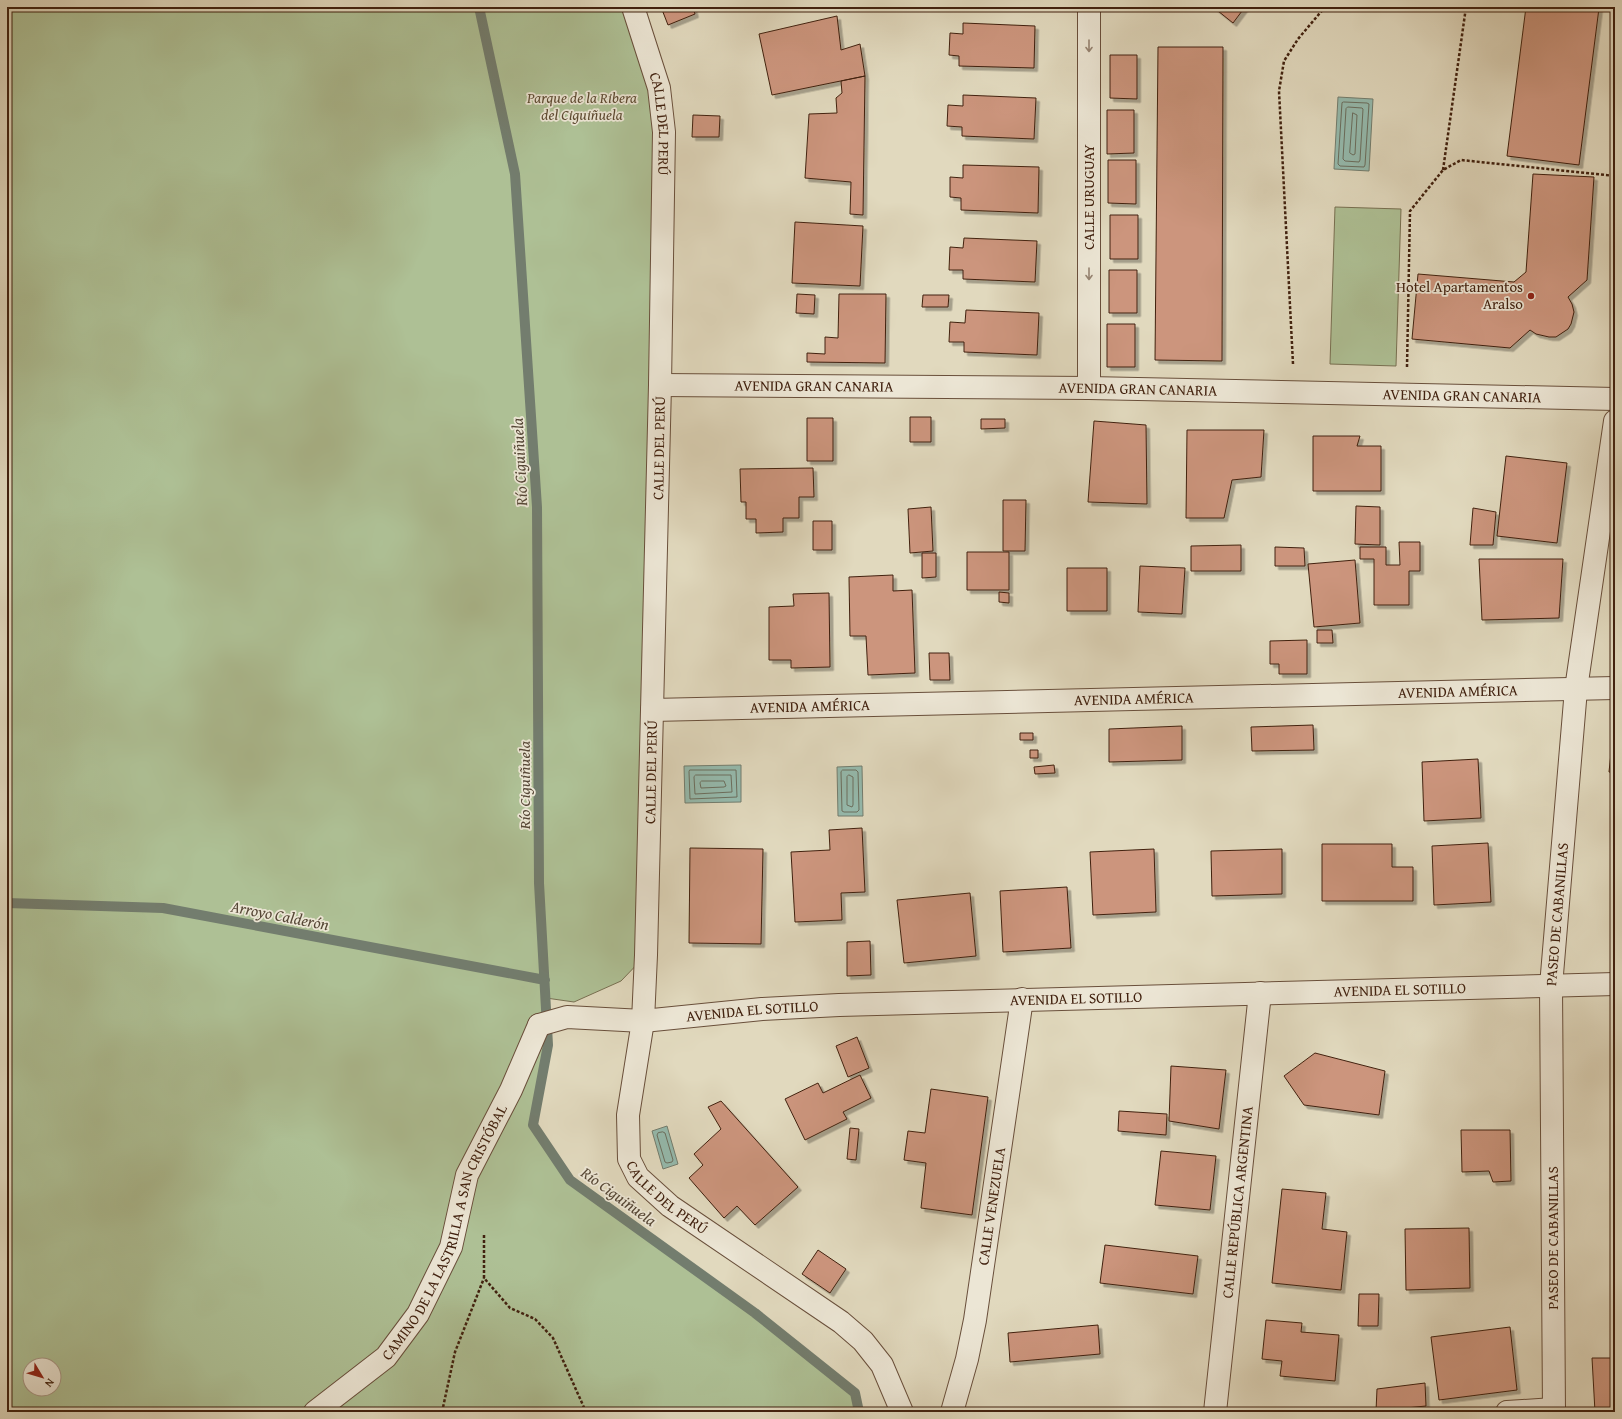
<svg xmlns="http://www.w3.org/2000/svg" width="1622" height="1419" font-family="'Gentium Book Plus',serif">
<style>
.green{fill:#aec095;stroke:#787052;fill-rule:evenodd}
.water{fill:#95baad;stroke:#737d6e}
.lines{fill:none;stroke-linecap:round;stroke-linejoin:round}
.shore{stroke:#6b6e5e;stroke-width:1}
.stream{stroke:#737d6e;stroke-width:10}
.building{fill:#cc957d;stroke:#41210f;filter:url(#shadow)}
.minor-casing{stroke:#694f3b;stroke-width:24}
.tertiary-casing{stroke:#694f3b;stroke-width:24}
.path{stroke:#41210f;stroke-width:2.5;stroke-dasharray:3 2;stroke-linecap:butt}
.minor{stroke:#ece6d5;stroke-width:22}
.tertiary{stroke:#ece6d5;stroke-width:22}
.oneway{stroke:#968472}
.poi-dot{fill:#8f2418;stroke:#ece6d5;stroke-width:1.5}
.labels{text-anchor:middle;stroke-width:3.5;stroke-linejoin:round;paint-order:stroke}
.park-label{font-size:15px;font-style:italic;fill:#5c4930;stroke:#ece6d5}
.street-label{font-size:15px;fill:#41210f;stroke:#ece6d5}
.poi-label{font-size:15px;fill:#41210f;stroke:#ece6d5;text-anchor:end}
.water-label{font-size:16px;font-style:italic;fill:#564736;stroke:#ece6d5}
</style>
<defs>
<filter id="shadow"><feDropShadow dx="3.5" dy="3.5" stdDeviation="0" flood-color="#0004"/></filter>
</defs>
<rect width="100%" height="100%" fill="#e1d9be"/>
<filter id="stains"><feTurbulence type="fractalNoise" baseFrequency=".005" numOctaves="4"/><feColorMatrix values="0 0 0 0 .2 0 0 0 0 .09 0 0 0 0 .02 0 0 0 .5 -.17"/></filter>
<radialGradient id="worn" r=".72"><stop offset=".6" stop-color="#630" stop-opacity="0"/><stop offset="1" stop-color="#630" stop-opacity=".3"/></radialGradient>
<!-- green -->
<path class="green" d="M7,7h626l26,81 -13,867 -25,26 -47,21 -28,-4 2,47 -15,80 37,55 185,133 100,80 4,19h-852zM30,1365h24v24h-24z
M1335,207l66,2 -5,157 -66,-2z"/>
<!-- water -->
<path class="water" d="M1338,97l35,2 -4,72 -35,-2z
M741,765v37l-56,1 -1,-37z
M862,766l1,50h-25l-1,-49z
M667,1126l11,38 -15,5 -11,-38z"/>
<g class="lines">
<!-- shore -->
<path class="shore" d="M1344,102l23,1 2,1 -4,61 -1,2 -24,-1 -2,-2 4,-61z
M1348,107l14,1 1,1 -3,51 -1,2 -14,-1 -2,-2 3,-50z
M1353,113l4,2 -2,39 -2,1 -3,-2z
M690,770h46l1,27 -47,2 -1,-27z
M843,770h13l2,2 1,38 -2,2h-13l-2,-1 -1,-39z
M696,775h35l1,17 -37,2 -1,-17z
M849,775l4,2v28l-1,2 -5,-2v-28z
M702,781h22l2,5 -2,1 -23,1 -1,-5z
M663,1132l2,1 8,27 -1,2 -5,1 -2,-1 -8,-27 1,-2z"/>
<!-- stream -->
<path class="stream" d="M479,7l36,167 22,333 2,376 9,162 -15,80 37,55 185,133 100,80 4,19
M7,903l156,5 382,72"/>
</g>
<!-- building -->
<path class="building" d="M661,7h32l2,7 -27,11z
M1213,7h32l-12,16z
M1526,7l73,1 -20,157 -72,-9z
M837,16l4,34 19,-6 5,32 -93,19 -13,-61z
M963,23l72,3 -1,42 -75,-2v-10l-10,-1 1,-22 13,1z
M1158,47h65l-1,314 -67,-1z
M1110,55h27v44l-27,-1z
M865,76l-2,139 -13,-1 1,-32 -46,-4 4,-64 28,-1 -1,-15 6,-5 -1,-12z
M963,95l73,3 -2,41 -72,-3v-9l-15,-1 1,-21 15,1z
M1107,110h27v43l-27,1z
M693,115l27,1 -1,21h-27z
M1108,160h28v44l-28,-1z
M963,165l76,2 -1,46 -77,-3v-12l-11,-1v-20l13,1z
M1533,174l61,3 -7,103 -19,17 4,7 2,8 -3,12 -3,5 -12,8h-7l-13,-3 -6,-4 -20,18 -98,-9 6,-65 96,8 12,-10z
M1110,215h28v44h-28z
M795,222l68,4 -3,60 -68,-3z
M964,238l73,3 -2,41 -72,-3v-9h-14l1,-23 13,1z
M1109,270h28v43h-28z
M797,294l18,1 -1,19 -18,-1z
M839,294h47l-1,69 -78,-1v-9l18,1v-17l13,1z
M923,295h26l-1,12h-26z
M966,310l73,3 -2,42 -73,-3v-10h-15l1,-20 15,1z
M1107,324h28v43h-28z
M910,417h21v25h-21z
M807,418h26v43h-26z
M981,419h24v9l-24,1z
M1094,421l52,4 1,79 -59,-2z
M1187,430h77l-3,47 -29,3 -8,38h-38z
M1313,436h47l-3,10h24v45h-68z
M1506,456l61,7 -10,80 -60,-7z
M813,468l1,29h-15v21h-16v14l-27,1v-14h-10v-17h-5l-1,-33z
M1003,500h23l-1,51h-22z
M1356,506l24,1v38l-25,-1z
M931,507l2,44 -23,2 -2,-44z
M1473,508l23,4 -3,33h-23z
M813,521h19v29h-19z
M1399,542h21v29h-11v34h-35v-46h-14v-12h26v18h14z
M1241,545v26h-50v-25z
M1275,547l29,1 1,18h-30z
M967,552h42v38h-42z
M922,553h14v24l-14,1z
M1479,559h84l-4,59 -77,2z
M1355,560l5,63 -46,4 -6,-63z
M1140,566l45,2 -3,46 -44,-2z
M1067,568h40v43h-40z
M893,575v16l19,-1 3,83 -47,2 -2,-39h-16l-1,-59z
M999,592l10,1v10l-10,-1z
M829,593l1,74 -39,1v-8h-22v-53l25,-1 -1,-12z
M1317,630h15l1,13h-16z
M1307,640v34h-28v-10h-9v-23z
M929,653h20l1,27h-20z
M1313,725l1,25 -62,1 -1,-24z
M1182,726v34l-73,2v-33z
M1020,733h13v7h-13z
M1612,744l3,1v28l-6,-1z
M1030,750h8v8h-8z
M1478,759l3,59 -57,3 -2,-59z
M1054,765l1,8 -20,1 -1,-7z
M862,828l3,64 -24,1 1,27 -47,2 -4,-70 39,-2 -1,-20z
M1488,843l3,59 -57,3 -2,-59z
M1322,844h70v23h21v34h-91z
M690,848l73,1 -2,95 -72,-1z
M1154,849l2,63 -63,3 -3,-63z
M1282,849v45l-70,2 -1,-45z
M1067,887l4,61 -68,4 -3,-61z
M970,893l6,63 -72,7 -7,-63z
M870,941l1,34 -24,1v-34z
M857,1037l12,31 -21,9 -12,-31z
M1315,1053l70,18 -6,44 -75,-10 -20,-29z
M1171,1066l55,4 -7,59 -50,-8z
M860,1075l11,23 -28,14 4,7 -42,21 -20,-41 33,-16 5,10z
M931,1089l57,8 -16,118 -51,-7 5,-45 -22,-3 4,-29 17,2z
M721,1101l77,86 -43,38 -18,-19 -13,12 -35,-40 14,-13 -9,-11 27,-25 -13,-22z
M1119,1111l48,3 -1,21 -48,-4z
M850,1128l9,1 -3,31 -9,-1z
M1461,1130h49l1,51 -18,1 -4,-11 -27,1z
M1161,1151l55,5 -6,54 -55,-5z
M1282,1189l44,4 -4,36 25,3 -6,58 -69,-7z
M1469,1228l1,60 -64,2 -1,-61z
M1105,1245l93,11 -5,38 -93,-11z
M818,1250l28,19 -16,24 -28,-19z
M1359,1294h20l-1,32h-20z
M1266,1320l36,3 -1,9 38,3 -4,46 -55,-5 2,-15 -20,-2z
M1098,1325l2,29 -90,8 -2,-29z
M1510,1327l7,63 -78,10 -8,-63z
M1592,1358h23v54h-20z
M1425,1383l1,23 -50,5 1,-22z"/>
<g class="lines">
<defs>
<g id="minor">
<path id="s1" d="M633,7l26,81 5,44 -4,253 -14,570 -3,66 -15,94 1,44 9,18 32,29 171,116 22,19 19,24 20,47"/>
<path id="s2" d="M660,385l429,3 526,11"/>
<path d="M1089,388v-381"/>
<path id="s3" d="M652,710l963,-22"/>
<path id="s4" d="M315,1412l71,-55 32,-43 33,-67 16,-72 44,-85 28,-65"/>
<path id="s5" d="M952,1412l15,-53 8,-39 47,-321"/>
<path id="s6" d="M1215,1412l45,-419"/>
<path d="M1507,1412l47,-3"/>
<path id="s7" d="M1554,1412l-3,-426 25,-297 39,-268"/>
</g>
<g id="tertiary">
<path id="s8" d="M539,1025l28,-8 76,4 119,-12 77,-4 776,-21"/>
</g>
</defs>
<!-- minor casing -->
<use href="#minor" class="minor-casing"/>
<!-- tertiary casing -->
<use href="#tertiary" class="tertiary-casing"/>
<!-- path -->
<path class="path" d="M1443,170l23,-163
M1293,364l-14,-273 5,-30 14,-22 27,-32
M1407,367l3,-156 33,-41 18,-10 154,16
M484,1235v43l26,30 25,11 18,19 33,74
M442,1412l13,-60 29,-74"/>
<!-- minor -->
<use href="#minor" class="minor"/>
<!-- tertiary -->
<use href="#tertiary" class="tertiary"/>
</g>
<!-- one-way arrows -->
<defs><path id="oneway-shaft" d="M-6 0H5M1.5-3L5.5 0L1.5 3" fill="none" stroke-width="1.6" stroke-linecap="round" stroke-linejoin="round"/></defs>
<g class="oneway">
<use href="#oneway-shaft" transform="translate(1089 46) rotate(90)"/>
<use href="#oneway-shaft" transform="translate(1089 274) rotate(90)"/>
</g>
<!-- markers -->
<circle class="poi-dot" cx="1531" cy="296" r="4"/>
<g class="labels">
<!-- park labels -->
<g class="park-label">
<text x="582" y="103">Parque de la Ribera<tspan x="582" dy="17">del Ciguiñuela</tspan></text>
</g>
<!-- street labels -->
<g class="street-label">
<text dy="5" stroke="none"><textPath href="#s1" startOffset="121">CALLE DEL PERÚ</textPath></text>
<text transform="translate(1089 197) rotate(-90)" y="5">CALLE URUGUAY</text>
<text dy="5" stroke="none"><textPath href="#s2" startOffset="154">AVENIDA GRAN CANARIA</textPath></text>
<text dy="5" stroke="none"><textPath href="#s2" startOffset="478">AVENIDA GRAN CANARIA</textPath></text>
<text dy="5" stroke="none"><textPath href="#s2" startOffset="802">AVENIDA GRAN CANARIA</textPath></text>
<text transform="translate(659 448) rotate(-89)" y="5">CALLE DEL PERÚ</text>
<text dy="5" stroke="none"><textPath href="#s3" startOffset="806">AVENIDA AMÉRICA</textPath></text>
<text dy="5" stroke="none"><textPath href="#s3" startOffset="482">AVENIDA AMÉRICA</textPath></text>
<text dy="5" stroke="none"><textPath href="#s3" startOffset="158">AVENIDA AMÉRICA</textPath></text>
<text transform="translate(651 772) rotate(-89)" y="5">CALLE DEL PERÚ</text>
<text dy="5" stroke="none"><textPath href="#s7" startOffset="498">PASEO DE CABANILLAS</textPath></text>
<text dy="5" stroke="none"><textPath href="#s8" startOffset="863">AVENIDA EL SOTILLO</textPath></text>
<text dy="5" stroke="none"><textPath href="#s8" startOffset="539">AVENIDA EL SOTILLO</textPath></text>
<text dy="5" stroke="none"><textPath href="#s8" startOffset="215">AVENIDA EL SOTILLO</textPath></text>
<text dy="5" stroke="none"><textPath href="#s1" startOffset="1213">CALLE DEL PERÚ</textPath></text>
<text dy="5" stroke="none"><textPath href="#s6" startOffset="211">CALLE REPÚBLICA ARGENTINA</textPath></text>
<text dy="5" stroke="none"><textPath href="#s5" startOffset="210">CALLE VENEZUELA</textPath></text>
<text dy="5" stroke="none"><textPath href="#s4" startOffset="229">CAMINO DE LA LASTRILLA A SAN CRISTÓBAL</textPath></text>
<text transform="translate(1553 1238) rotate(-90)" y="5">PASEO DE CABANILLAS</text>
</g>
<!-- poi labels -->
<g class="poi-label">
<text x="1523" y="292">Hotel Apartamentos<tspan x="1523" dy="17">Aralso</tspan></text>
</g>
<!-- water labels -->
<g class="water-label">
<text transform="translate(519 462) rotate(-93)" y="6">Río Ciguiñuela</text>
<text transform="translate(524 785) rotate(-90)" y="6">Río Ciguiñuela</text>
<text transform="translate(280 915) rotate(11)" y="6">Arroyo Calderón</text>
<text transform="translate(619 1196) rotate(36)" y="6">Río Ciguiñuela</text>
</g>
</g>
<!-- margin -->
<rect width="1622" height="1419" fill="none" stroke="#e1d9be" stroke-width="24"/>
<rect x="8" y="8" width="1606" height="1403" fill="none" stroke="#41210f" stroke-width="2"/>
<rect x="12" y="12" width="1598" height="1395" fill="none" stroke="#41210f"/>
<!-- north arrow -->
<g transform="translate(42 1377) rotate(128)"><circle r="19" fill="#ece6d5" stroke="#a89786"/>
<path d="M0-3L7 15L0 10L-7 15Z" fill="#8f2418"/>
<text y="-6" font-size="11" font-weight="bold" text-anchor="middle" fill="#41210f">N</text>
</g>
<rect width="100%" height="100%" filter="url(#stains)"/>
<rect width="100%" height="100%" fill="url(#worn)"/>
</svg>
